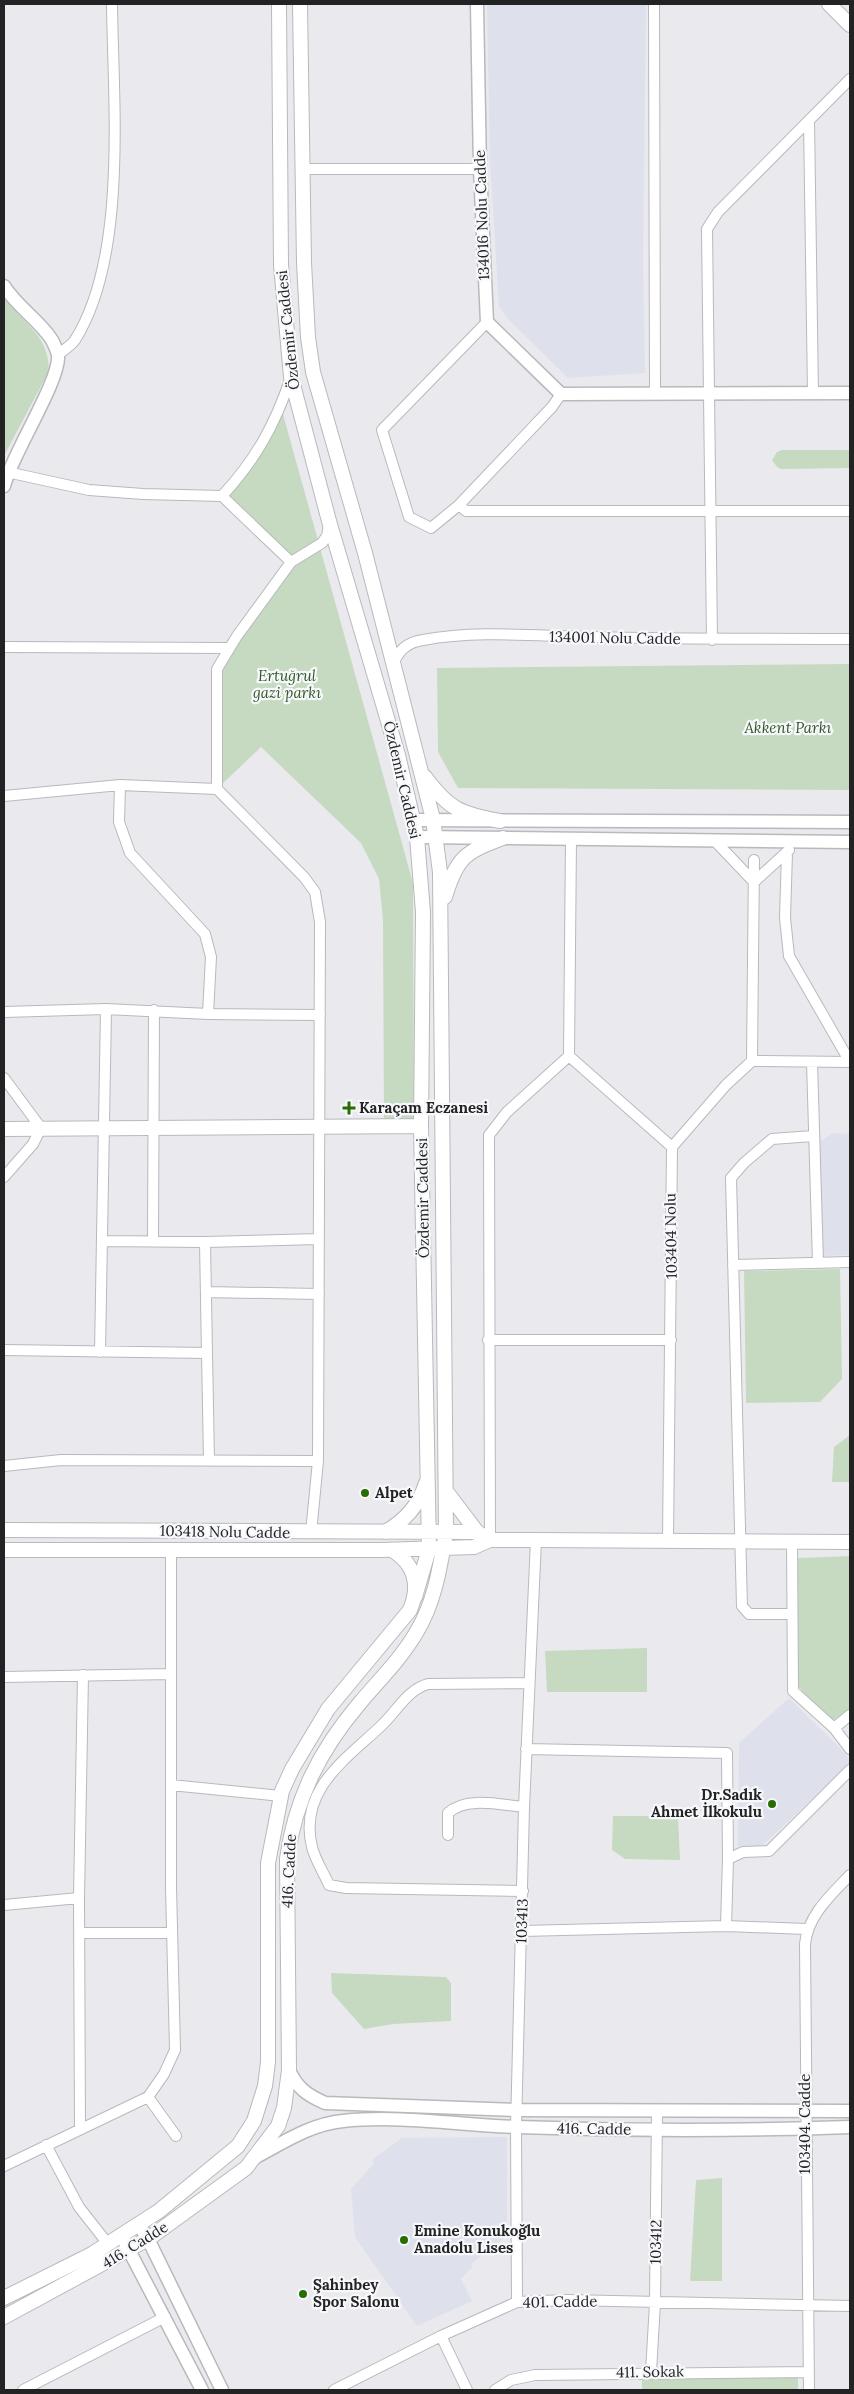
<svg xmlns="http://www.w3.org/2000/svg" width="854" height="2394" font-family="Lora,serif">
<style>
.built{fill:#dee0eb}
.green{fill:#c6dac1}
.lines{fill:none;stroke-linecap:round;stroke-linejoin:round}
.minor-casing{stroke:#b8b9bc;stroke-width:12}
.tertiary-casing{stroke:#b8b9bc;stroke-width:15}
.secondary-casing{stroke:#b8b9bc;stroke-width:16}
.minor{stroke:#fff;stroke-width:10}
.tertiary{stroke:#fff;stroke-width:12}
.secondary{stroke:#fff;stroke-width:14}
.poi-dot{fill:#286c03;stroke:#f7f8fb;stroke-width:2}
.labels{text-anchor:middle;stroke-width:4.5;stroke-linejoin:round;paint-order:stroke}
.street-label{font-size:15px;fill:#232324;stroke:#f7f8fb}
.park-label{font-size:15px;font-style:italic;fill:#315823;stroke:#f7f8fb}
.poi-label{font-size:15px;font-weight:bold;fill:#232324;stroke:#f7f8fb;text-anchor:start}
</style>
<rect width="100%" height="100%" fill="#eaeaee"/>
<!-- built -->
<path class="built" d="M487,4h159l-3,256 2,113 -77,5 -62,-61 -7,-11 -9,-147z
M833,1133l17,1v121l-30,1 -6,-111z
M789,1698l58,57 3,8 -89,84 -23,-1 1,-103z
M507,2137v99l-36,28 2,2 -12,13 11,22 -55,25 -62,-89 -4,-48 23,-26 -2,-3 30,-22z"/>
<!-- green -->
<path class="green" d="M4,298c19,26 45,36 45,73l-45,85z
M281,407l132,476 1,243 -30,1 -1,-207 -4,-41 -18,-36 -100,-96 -44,42v-120l74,-107 -69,-66z
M782,450h68v18l-69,1 -4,-2 -5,-7 5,-8z
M850,664v126l-392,-2 -20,-36 -1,-84z
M840,1269l2,110 -22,23 -74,1 -2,-132z
M850,1435v47h-18l2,-35z
M850,1556v153l-18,12 -6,-4 -28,-31v-128z
M647,1648v44h-100l-2,-41z
M613,1816h65l2,44 -55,-1 -13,-9z
M331,1973l115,4 5,6v38l-58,3 -29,5 -32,-36z
M722,2178v103h-32l6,-101z
M798,2377v13h-156v-12z"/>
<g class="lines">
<defs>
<path id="minor" d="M654,4l1,389
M809,120l4,274
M303,169h177
M487,322l-105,108 27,87 22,11 28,-23 93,-98 9,-13
M58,355c5,-5 13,-9 17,-15 53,-84 38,-239 37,-336
M7,472l82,18 54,4 79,2 69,66
M222,496c34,-37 53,-71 69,-119
M459,505l7,6h384
M712,640l-5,-411 11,-17 132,-133
M4,647l225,1
M393,665c5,-15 15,-23 30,-25 54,-10 112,-4 166,-3 87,2 174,2 261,2
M120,785l-1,37 11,31 75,81 6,23 -3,57
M217,789v-120l20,-33 54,-74 31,-19 5,-7 2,-11
M4,796l116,-11 97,4 87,88 11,15 5,30 -2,539 -7,72
M715,841l39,41 35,-32
M787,852l-2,66 4,38 61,106
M4,1012l102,-3 102,5 112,1
M569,1056l2,-217
M752,1061l2,-201
M812,1062l6,201
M4,1078l37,50 -8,16 -29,33
M103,1241l102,1 113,-3
M153,1241l1,-231
M733,1265l117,-3
M206,1292l113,2
M488,1340h183
M4,1350l203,3 -2,-111
M100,1352l6,-343
M207,1353l2,107
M4,1466l57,-6 257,1
M490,1540l-1,-405 18,-23 62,-56 103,91
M668,1541l4,-394 54,-62 26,-24 98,1
M792,1541l1,150 41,37 16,21
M791,1614h-42l-7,-8 -11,-428 13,-15 28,-24 41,-3
M4,1677l167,-3
M834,1728l16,-13
M526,1749l201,4 1,106
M171,1785l110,11
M448,1835v-22c18,-17 53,-8 76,-6
M523,1891l-177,-3 -17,-3c-5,-12 -14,-25 -17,-38 -14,-57 34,-88 69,-121 16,-15 26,-36 47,-42l100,-1
M4,1905l75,-7
M726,1926l2,-67 15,-7 26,-1 81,-81
M522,1931l204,-5 80,3
M79,1933h93
M148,2097l28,39
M80,2129l-1,-231 4,-223
M46,2145l33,62 29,37
M4,2166l144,-69 16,-23 11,-24 -4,-163v-337
M517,2302l-1,-175 8,-320 12,-267
M441,2336l26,54
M651,2372l4,-69 2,-192
M23,2390l142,-73
M334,2390l107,-54 76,-34 50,-2 283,6
M495,2390l16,-10 24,-5 274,-3
M809,2390l-4,-446c3,-29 26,-49 45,-69"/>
<path id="tertiary" d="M477,4l3,165 7,153 74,72 289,-1
M4,286c13,21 35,34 48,54 2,4 5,11 6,15 3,24 -46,99 -54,131
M415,820l435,2
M417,837l433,5
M289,2070c8,18 18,25 36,33l191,7 334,1
M256,2157c28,-15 55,-33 87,-36 57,-6 116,4 174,6 111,4 222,4 333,0
M138,2224l10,15 74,151
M121,2235l81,155"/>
<path id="secondary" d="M279,4l2,261 10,112 38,144 69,234 19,82 6,75 -2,214 8,423 -14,48
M829,4l21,21
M425,777c25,34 36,36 75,44
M445,897c12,-40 20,-45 58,-59
M4,1129l417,-3
M446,1491l31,41
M4,1530l473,2 13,8
M385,1532c20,-11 34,-27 41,-49
M4,1550h377l93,-3 16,-7h46l314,2
M4,2298l88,-44 67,-43 79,-65 16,-25 11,-35 3,-24v-199l14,-72 10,-22 36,-60 82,-99c10,-24 5,-46 -18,-60
M4,2317l144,-78 98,-71 32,-42 6,-18 5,-38 -2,-211c8,-60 33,-109 72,-155 20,-24 41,-44 57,-71 19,-31 24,-66 30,-101l-6,-660 -7,-53 -68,-266 -52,-181 -5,-35 -4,-74 -4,-259"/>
</defs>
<!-- minor casing -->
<use href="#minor" class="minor-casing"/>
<!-- tertiary casing -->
<use href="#tertiary" class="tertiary-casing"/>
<!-- secondary casing -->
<use href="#secondary" class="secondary-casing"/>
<!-- minor -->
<use href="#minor" class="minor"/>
<!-- tertiary -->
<use href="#tertiary" class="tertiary"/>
<!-- secondary -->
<use href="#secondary" class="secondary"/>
</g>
<!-- markers -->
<g class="poi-dot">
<path d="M346.5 1100.5h5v5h5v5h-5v5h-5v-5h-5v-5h5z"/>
<circle cx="365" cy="1493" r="5"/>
<circle cx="772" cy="1804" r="5"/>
<circle cx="404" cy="2240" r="5"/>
<circle cx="303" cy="2294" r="5"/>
</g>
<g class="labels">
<!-- street labels -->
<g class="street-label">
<text transform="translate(482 215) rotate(-92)" y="5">134016 Nolu Cadde</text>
<text transform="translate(288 330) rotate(-96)" y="5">Özdemir Caddesi</text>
<text transform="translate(615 638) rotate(1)" y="5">134001 Nolu Cadde</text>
<text transform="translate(402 780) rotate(77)" y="5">Özdemir Caddesi</text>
<text transform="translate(423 1198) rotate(-91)" y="5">Özdemir Caddesi</text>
<text transform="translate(671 1236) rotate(-91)" y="5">103404 Nolu</text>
<text transform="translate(225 1532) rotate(1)" y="5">103418 Nolu Cadde</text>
<text transform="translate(289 1871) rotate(-87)" y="5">416. Cadde</text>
<text transform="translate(522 1921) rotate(-88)" y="5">103413</text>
<text transform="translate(805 2124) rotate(-90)" y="5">103404. Cadde</text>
<text transform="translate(594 2129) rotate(1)" y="5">416. Cadde</text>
<text transform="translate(656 2242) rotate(-89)" y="5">103412</text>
<text transform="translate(135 2245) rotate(-32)" y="5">416. Cadde</text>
<text transform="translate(560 2302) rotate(-1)" y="5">401. Cadde</text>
<text transform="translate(650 2372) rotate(-1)" y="5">411. Sokak</text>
</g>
<!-- park labels -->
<g class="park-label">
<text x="287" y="681">Ertuğrul<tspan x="287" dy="17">gazi parkı</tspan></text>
<text x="788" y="733">Akkent Parkı</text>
</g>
<!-- poi labels -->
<g class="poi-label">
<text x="359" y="1113">Karaçam Eczanesi</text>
<text x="375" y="1498">Alpet</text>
<text x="762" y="1800" text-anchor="end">Dr.Sadık<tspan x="762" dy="17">Ahmet İlkokulu</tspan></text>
<text x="414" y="2236">Emine Konukoğlu<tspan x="414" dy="17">Anadolu Lises</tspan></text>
<text x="313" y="2290">Şahinbey<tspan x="313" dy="17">Spor Salonu</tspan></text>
</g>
</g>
<!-- border -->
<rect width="854" height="2394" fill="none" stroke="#232324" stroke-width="10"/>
</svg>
